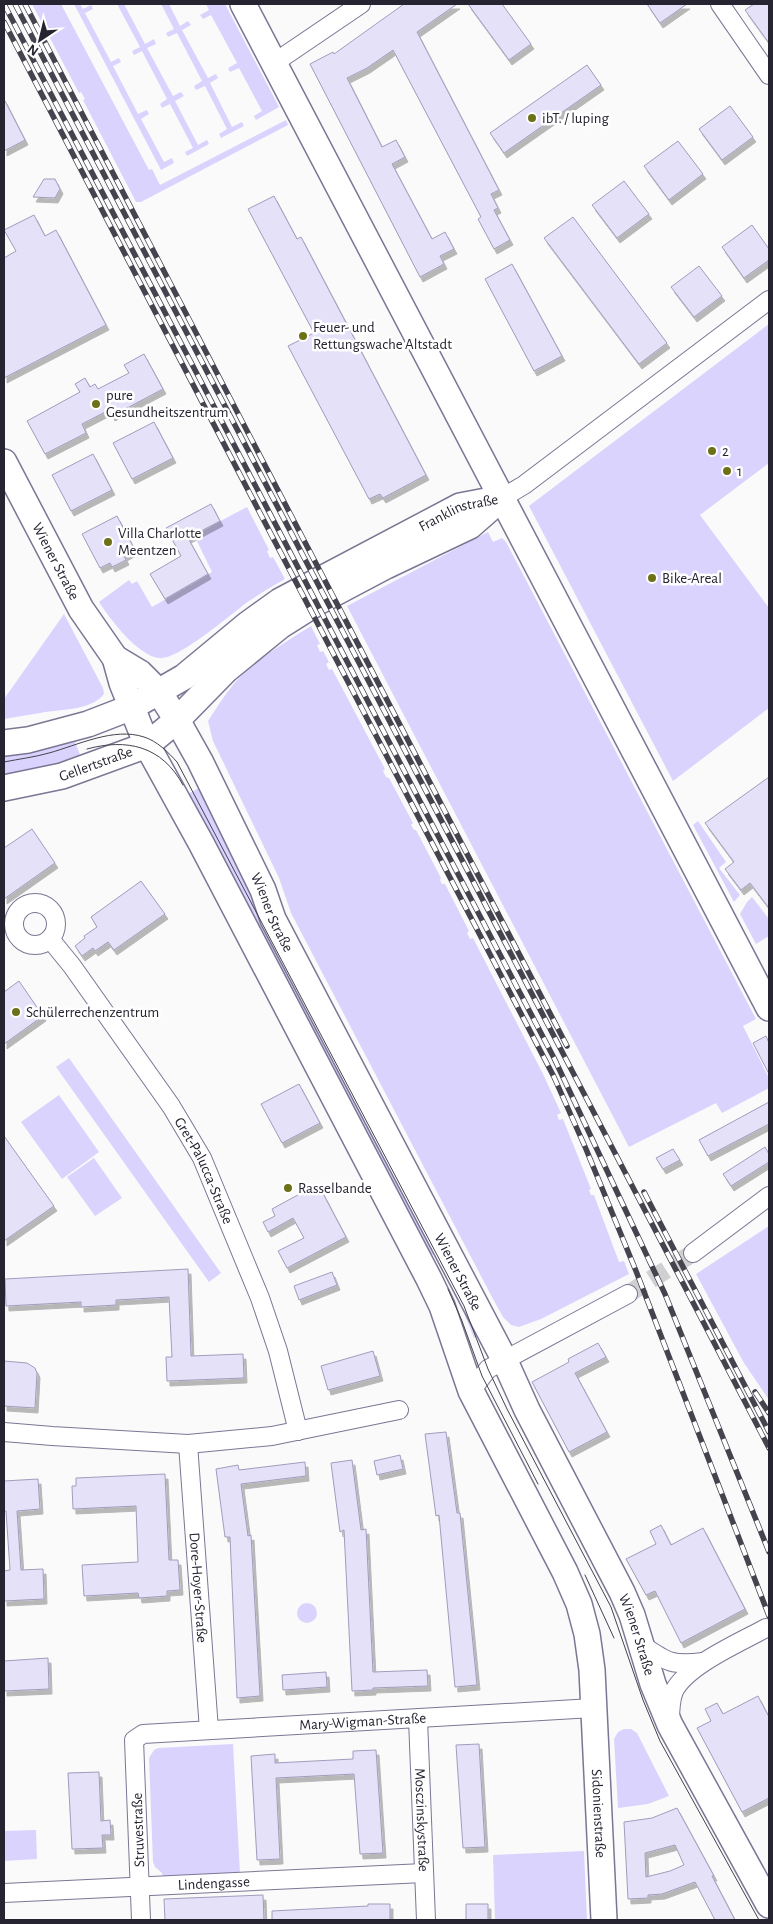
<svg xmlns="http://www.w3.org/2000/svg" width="773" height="1924" font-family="'Alegreya Sans',sans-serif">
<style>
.green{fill:#dad3fe}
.building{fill:#e4e1f8;stroke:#a19cbc;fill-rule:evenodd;filter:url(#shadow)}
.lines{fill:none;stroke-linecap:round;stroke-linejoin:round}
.street-tunnel{stroke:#d0cfd2;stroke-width:18;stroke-dasharray:18 9;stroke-linecap:butt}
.street-casing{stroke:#7b7694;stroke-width:20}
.secondary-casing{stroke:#7b7694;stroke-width:28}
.street{stroke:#fff;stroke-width:18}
.secondary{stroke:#fff;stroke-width:25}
.tram{stroke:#45434e;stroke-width:1}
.rail-casing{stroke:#45434e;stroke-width:5.5}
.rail{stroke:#fff;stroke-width:4;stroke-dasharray:11;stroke-linecap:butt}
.poi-dot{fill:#6c7016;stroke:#fff;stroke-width:2}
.labels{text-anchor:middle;stroke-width:5;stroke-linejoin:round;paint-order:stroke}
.poi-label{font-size:15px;fill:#262430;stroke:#fff;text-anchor:start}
.street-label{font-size:15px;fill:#262430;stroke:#fff}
</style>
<defs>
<filter id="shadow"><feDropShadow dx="3" dy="5" stdDeviation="0" flood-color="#0004"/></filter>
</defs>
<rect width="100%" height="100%" fill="#fafafa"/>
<!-- green -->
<path class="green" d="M32,4h29l88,166 3,-1 8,16 126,-65 2,5 -147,77h-5l-53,-102 2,-1 -4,-7 -2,1z
M74,4h6l3,5 8,-4 2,4 -8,4 26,49 8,-4 2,4 -8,4 25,48 9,-4 2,4 -8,5 23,43 8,-4 2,5 -13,7z
M117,4h7l21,40 9,-5 2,5 -9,4 26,48 8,-4 3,4 -9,5 23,44 9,-5 2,4 -22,12 -2,-4 8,-4 -23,-44 -8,4 -2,-4 7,-5 -25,-48 -8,4 -2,-4 8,-4z
M161,4h8l11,22 8,-5 3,4 -9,5 26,48 8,-4 2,4 -8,5 22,44 10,-5 2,4 -23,12 -2,-4 8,-5 -22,-43 -9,4 -2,-4 8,-5 -25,-48 -9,4 -2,-4 8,-4z
M206,4h19l54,103 -23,13 -2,-4 8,-5 -23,-43 -9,4 -2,-4 9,-5 -26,-48 -8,4 -3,-4 9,-5z
M769,324v139l-69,52 69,93v100l-96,73 -144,-275z
M247,507l22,43 -2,1 3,7 3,-1 12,22c-12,7 -24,14 -36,22 -17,12 -71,60 -90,57 -21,-2 -49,-39 -60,-56l30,-22 3,4 5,-3 15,26 60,-35 -18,-37z
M488,532l5,10 9,-4 4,4 250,477 -13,7 26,52v10l-47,25 -6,-10 -87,44 -282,-541z
M64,614l39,74 1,6c-13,17 -45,15 -64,19 -12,2 -24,4 -36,6v-20z
M311,626l9,18 -3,1 3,7 3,-1 6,11 -3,2 3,6 3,-1 53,100 -2,2 3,6 3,1 24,45 -2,2 3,5h2l25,48 -1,2 2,4h3l24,47 -2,2 3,6 3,-1 70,136 18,39 -4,2 2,5 4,-1 28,70 -2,1 2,5h3l25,67 5,-1 5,13 -88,45 -22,8 -8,-2 -8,-8 -10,-18 -202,-386 -12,-35 -66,-137 -5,-20c10,-15 20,-32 33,-45 20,-19 46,-35 70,-50z
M85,733l2,5 -12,4 5,13 12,-3 2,7 -90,21v-28z
M201,787l282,546 -9,5 -12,-30 -28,-54 -6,3 -242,-462z
M698,821l28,41 -7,6 21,27 -6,7 -41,-77z
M752,897l17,22v17l-13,8 -16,-30 7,-12z
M69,1058l152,215 -12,9 -153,-215z
M59,1095l40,57 -37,27 -41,-57z
M94,1158l28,40 -27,18 -28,-39z
M769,1226v174l-25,-37 -48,-89z
M297 1613a10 10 0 1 1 20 0a10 10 0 1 1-20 0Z
M624,1729h7l6,4 32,63 -21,8 -30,4 -4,-69 4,-7z
M233,1744l7,130 -77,4 -1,-5 -7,-6 -2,-5 -4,-104 5,-8 4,-2z
M36,1830l1,29 -33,2v-30z
M584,1851l3,69h-92l-2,-65z"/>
<!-- building -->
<path class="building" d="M404,4h53l-40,28 82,158 -8,4 7,14 -4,2 16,30 -16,9 -16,-30 3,-2 -88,-167 -26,18 -20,10 35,69 14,-7 9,17 -13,7 40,75 13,-7 9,17 -14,7 4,8 -24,13 -110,-213 23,-12 1,2z
M468,4h34l29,40 -22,16z
M647,4h40l-27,19z
M754,4h15v39l-24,-33z
M587,65l14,20 -97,68 -14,-20z
M4,99l21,41 -21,11z
M730,106l23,31 -31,23 -23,-31z
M678,141l25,33 -34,26 -25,-34z
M44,179h11l5,10 -5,9 -22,-1z
M624,181l25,33 -32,24 -25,-33z
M274,196l23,43 4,-2 125,238 -43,23 -3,-4 -11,5 -81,-153 26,-13 -66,-124z
M34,215l11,21 11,-6 50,95 -102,53v-120l12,-7 -12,-21z
M573,217l94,126 -28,21 -95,-126z
M752,225l17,24v11l-25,18 -22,-31z
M512,264l50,92 -28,15 -49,-92z
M699,266l23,30 -28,21 -23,-30z
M144,354l19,35 -51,27 -3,-6 -27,14 4,9 -41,21 -18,-33 53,-29 -5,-8 10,-6 5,9 5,-3 3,5 31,-16 -5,-8z
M154,422l19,36 -41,21 -19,-36z
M93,454l19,36 -41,21 -19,-36z
M211,504l9,17 -32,17 20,36 -43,25 -15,-25 31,-18 -15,-28z
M117,516l18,34 -11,6 2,4 -14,7 -2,-4 -10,5 -18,-34z
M769,777v131l-19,-25 -9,7 -16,-21 9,-7 -29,-39z
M32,829l23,34 -51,36v-51z
M141,881l24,33 -51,36 -6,-8 -13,9 -2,-3 -11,8 -7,-10 10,-8 -1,-2 13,-9 -6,-10z
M19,981l24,35 -39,28v-52z
M766,1036l3,7v31l-16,-31z
M299,1084l21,39 -38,20 -21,-39z
M769,1102v22l-61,32 -9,-16z
M4,1136l50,70 -50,35z
M765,1147l4,7v8l-38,24 -8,-12z
M673,1149l7,11 -17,9 -7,-11z
M318,1184l28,53 -59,31 -9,-17 26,-13 -11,-20 -25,14 -5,-10 12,-6 -3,-7z
M188,1269l3,87 52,-2 1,24 -77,3 -1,-24h6l-3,-60 -53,3v5l-17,1 -18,1v-5l-75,4 -1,-27z
M332,1272l5,13 -38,15 -5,-14z
M598,1343l8,14 -31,16 32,59 -38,20 -37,-70 37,-20 -1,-3z
M373,1351l7,25 -52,14 -7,-24z
M4,1361l23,2 8,5 2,5 -2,35 -31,-2z
M446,1432l11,81h3l17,172 -22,2 -16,-172 -3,1 -11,-82z
M400,1455l3,14 -26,6 -3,-14z
M352,1460l9,70 5,-1 7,143 54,-2 1,16 -55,2v2l-21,1 -8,-161 -4,2 -9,-69z
M305,1462l1,14 -65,8 7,52 3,-1 9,161 -23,2 -7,-161h-5l-9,-68 22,-4 1,5z
M165,1474l4,86h9l2,30 -13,1v5l-28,2 -1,-5 -54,3 -2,-31 56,-3 -2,-56 -63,3 -1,-23h4v-8z
M38,1479l2,30 -23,2 4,59 22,-1 1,30 -40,2v-30l6,-1 -4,-59h-2v-30z
M661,1525l10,20 32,-17 42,81 -64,34 -26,-52 -9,4 -20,-36 30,-15 -6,-13z
M48,1658l1,31 -45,2v-30z
M326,1672l1,15 -44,3 -1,-15z
M758,1696l11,21v81l-27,14 -45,-84 14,-7 -6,-12 12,-6 6,11z
M479,1744l6,103 -22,1 -7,-103z
M376,1750l7,103 -23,1 -6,-80 -78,4 4,81 -23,1 -6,-104 24,-2v9l78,-4v-8z
M99,1772l2,49 9,-1 1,15h-9l1,13 -31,1 -4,-76z
M677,1808l37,68h-2l23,44h-20l-20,-38 -33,12 -14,1v3l-20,1 -4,-77 28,-4zM675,1845l9,20 -14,6 -24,6 -1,-24z
M263,1895l1,25h-99l-1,-21z
M368,1904h22v16h-118v-9l96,-5z
M466,1904h22v16h-22z"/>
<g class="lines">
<!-- street-tunnel -->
<path class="street-tunnel" d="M628,1294l65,-41"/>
<defs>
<g id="street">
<path d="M720,4l49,71"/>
<path d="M274,63l87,-59"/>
<path d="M502,498l22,-13 245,-185"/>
<circle cx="35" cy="924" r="21"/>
<path id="s1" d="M50,939l22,27 99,140 31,52 58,140 18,53 20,80"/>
<path d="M693,1253l76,-57"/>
<path d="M471,1391l17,-22 140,-75"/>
<path d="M4,1432l48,4 136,8 84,-8 127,-26"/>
<path id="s2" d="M188,1444l21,286"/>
<path d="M642,1645c25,17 30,21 61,17"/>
<path id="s3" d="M418,1719l8,201"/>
<path d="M670,1722c0,-10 0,-21 4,-31 13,-26 67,-49 92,-63"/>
<path id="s4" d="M4,1893l420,-20"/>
<path id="s5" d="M141,1920l-7,-180 9,-6 450,-26"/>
</g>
<g id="secondary">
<path d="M243,4l526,1004"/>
<path id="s6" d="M4,462l77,147 34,49 7,25 25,62 54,98 228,436 13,27 29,85 94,181 14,32 8,30 5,36 12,250"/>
<path id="s7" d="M115,658l25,15 19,19 18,28 23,41 63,129 10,29 231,440 23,51 95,182 10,23 21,69 17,41 99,180"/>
<path id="s8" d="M4,743l24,-3 60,-16 44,-17 52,-30 64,-53 32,-23 180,-95 42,-8"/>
<path id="s9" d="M4,788l58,-12 85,-31 30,-25 49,-50 54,-44 38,-24 68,-36 84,-40 32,-28"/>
</g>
</defs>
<!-- street casing -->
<use href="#street" class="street-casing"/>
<!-- secondary casing -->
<use href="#secondary" class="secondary-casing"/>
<!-- street -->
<use href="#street" class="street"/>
<!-- secondary -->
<use href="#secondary" class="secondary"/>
<!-- tram -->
<path class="tram" d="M87,749c40,-11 75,-3 96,36
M4,762c15,-3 31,-5 45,-9 29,-8 65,-26 95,-16 13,4 24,15 33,25l287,544 24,63 19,40 104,198 32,93 17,41 99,179
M448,1289l14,32 20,55 56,108
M585,1575l29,63"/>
<defs>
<path id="rail" d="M4,4l550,1054 111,236 104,258
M15,4l754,1444
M25,4l542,1042
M4,22l550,1055 32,72 50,122 133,345
M644,1192l125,240
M755,1392l14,21"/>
</defs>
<!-- rail casing -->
<use href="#rail" class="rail-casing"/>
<!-- rail -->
<use href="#rail" class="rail"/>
</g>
<!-- markers -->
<g class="poi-dot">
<circle cx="532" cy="118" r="5"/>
<circle cx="303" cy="336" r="5"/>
<circle cx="96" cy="404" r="5"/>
<circle cx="712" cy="451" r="5"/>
<circle cx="727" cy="471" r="5"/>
<circle cx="108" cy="542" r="5"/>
<circle cx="652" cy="578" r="5"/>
<circle cx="16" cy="1012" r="5"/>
<circle cx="288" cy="1188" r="5"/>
</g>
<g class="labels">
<!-- poi labels -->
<g class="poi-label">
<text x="542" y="123">ibT. / luping</text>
<text x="313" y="332">Feuer- und<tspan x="313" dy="17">Rettungswache Altstadt</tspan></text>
<text x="106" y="400">pure<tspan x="106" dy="17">Gesundheitszentrum</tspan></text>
<text x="722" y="456">2</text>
<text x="737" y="476">1</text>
<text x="118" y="538">Villa Charlotte<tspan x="118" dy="17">Meentzen</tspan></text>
<text x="662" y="583">Bike-Areal</text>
<text x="26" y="1017">Schülerrechenzentrum</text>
<text x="298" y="1193">Rasselbande</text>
</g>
<!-- street labels -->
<g class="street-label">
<text dy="5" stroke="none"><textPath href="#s8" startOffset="516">Franklinstraße</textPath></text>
<text dy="5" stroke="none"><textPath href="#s6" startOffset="112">Wiener Straße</textPath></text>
<text dy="5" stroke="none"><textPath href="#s9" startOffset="95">Gellertstraße</textPath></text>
<text dy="5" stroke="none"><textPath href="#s7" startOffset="304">Wiener Straße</textPath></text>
<text dy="5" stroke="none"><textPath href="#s1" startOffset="279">Gret-Palucca-Straße</textPath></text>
<text dy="5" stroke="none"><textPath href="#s7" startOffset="709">Wiener Straße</textPath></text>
<text dy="5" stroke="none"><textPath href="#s2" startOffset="144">Dore-Hoyer-Straße</textPath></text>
<text dy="5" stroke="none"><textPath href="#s7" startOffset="1114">Wiener Straße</textPath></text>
<text dy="5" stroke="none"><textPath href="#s5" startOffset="411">Mary-Wigman-Straße</textPath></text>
<text dy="5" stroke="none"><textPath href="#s6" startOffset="1492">Sidonienstraße</textPath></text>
<text dy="5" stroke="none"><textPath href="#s3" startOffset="101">Mosczinskystraße</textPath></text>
<text transform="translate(138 1830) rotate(-92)" y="5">Struvestraße</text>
<text dy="5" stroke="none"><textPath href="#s4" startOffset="210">Lindengasse</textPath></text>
</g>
</g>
<!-- border -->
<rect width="773" height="1924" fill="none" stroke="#262430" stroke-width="10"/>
<!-- north arrow -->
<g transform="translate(40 40) rotate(215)" stroke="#ffffff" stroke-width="4" paint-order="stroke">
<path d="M0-4L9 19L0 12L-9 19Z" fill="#262430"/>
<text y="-8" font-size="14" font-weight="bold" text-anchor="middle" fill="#262430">N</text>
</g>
</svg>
